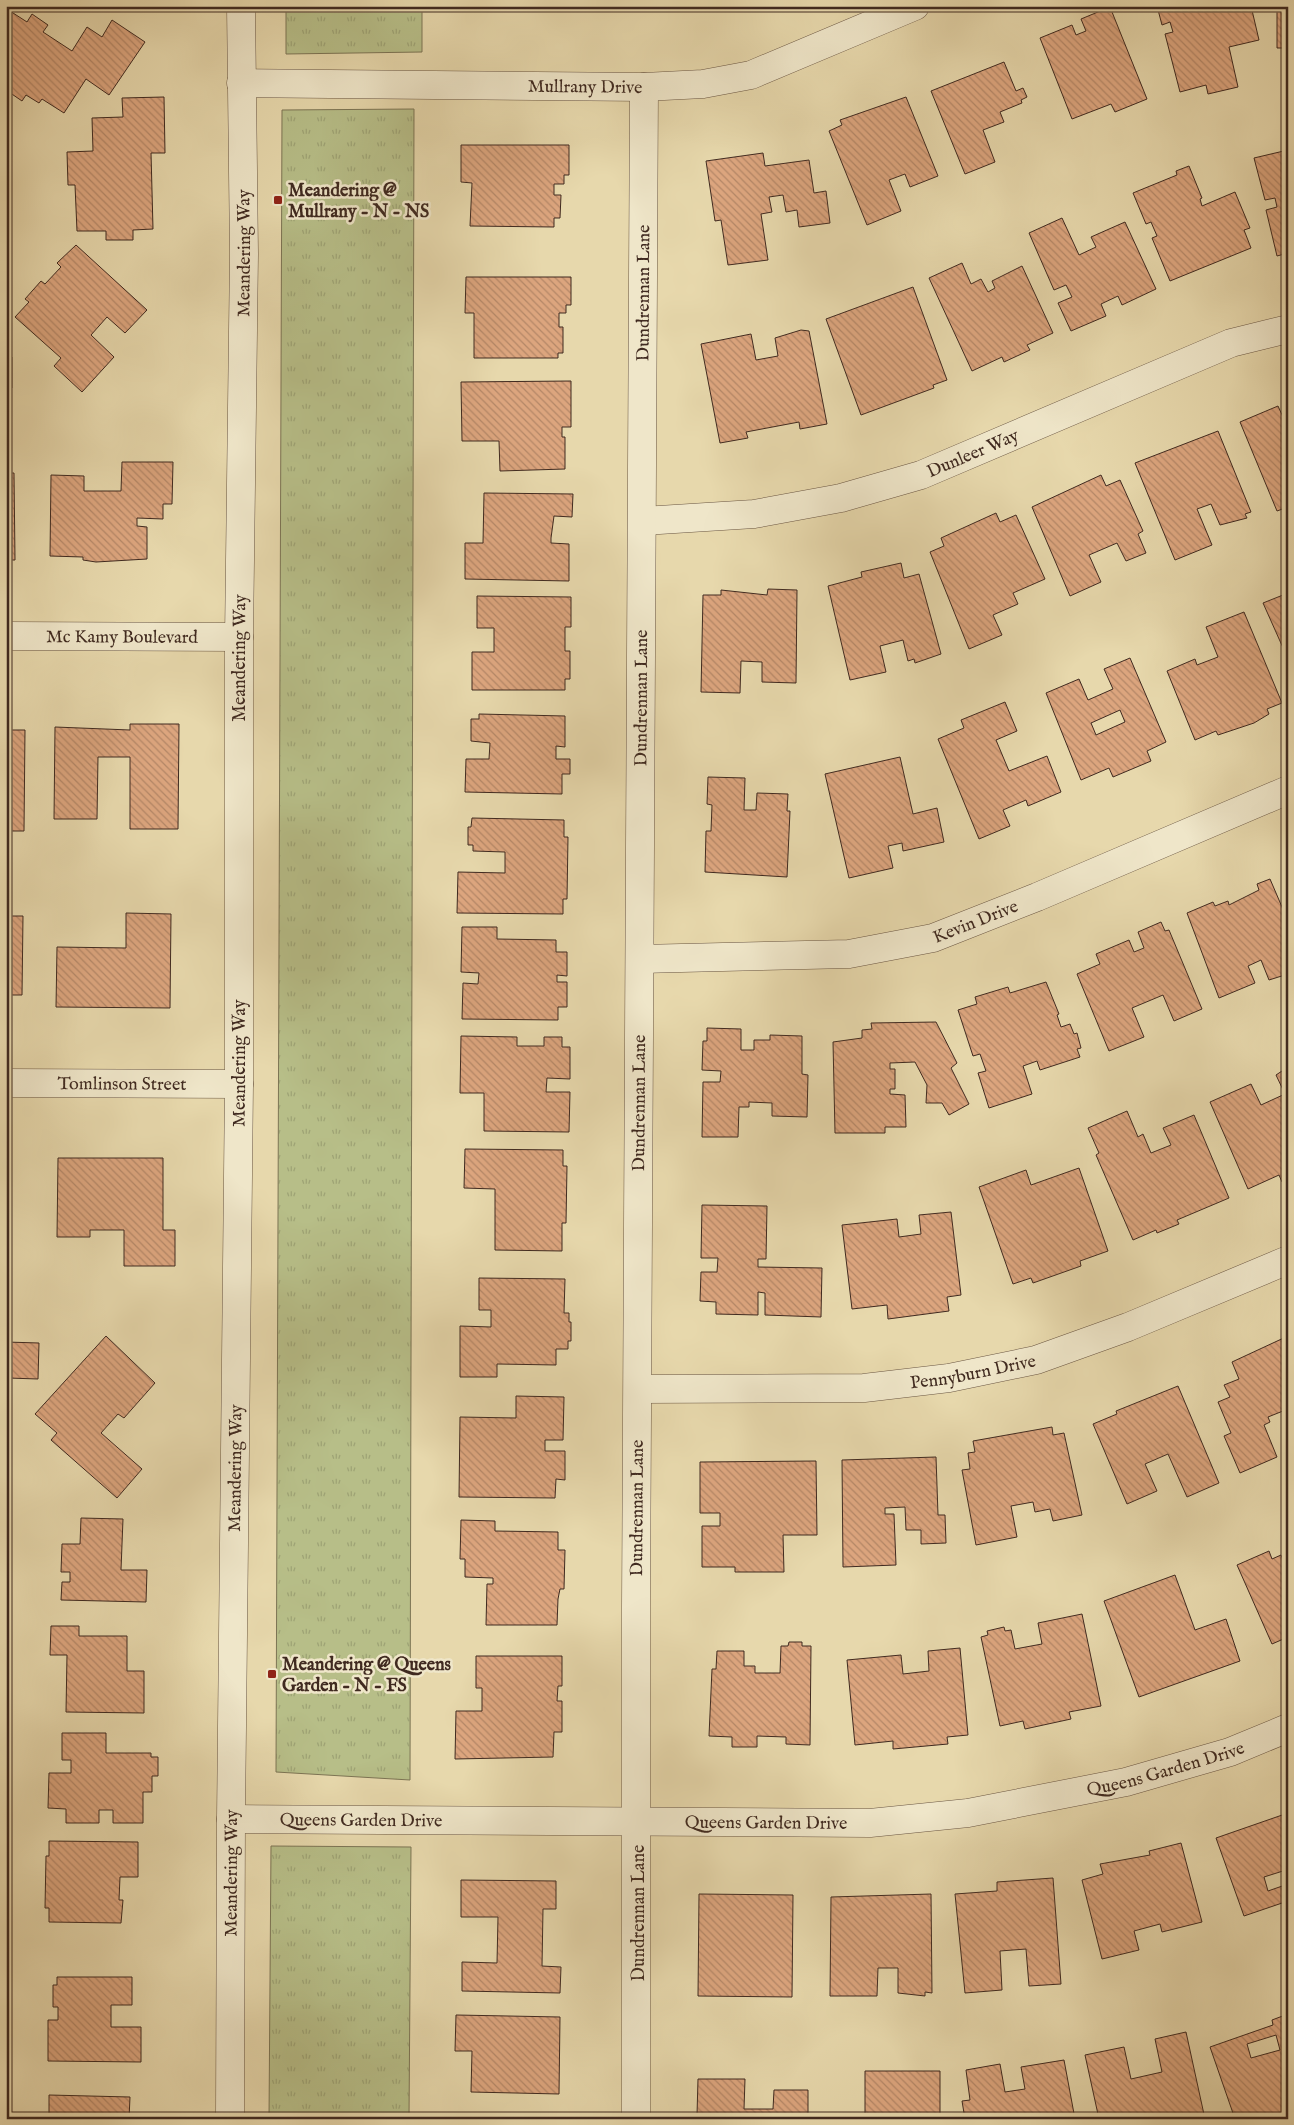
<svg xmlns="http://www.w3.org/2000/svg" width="1294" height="2125" font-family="'IM FELL English',serif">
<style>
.park{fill:url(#park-tufts);stroke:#7c7454}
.building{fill:url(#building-back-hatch);stroke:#402a20;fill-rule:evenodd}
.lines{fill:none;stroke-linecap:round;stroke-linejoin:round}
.minor-casing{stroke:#6a5643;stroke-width:29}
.minor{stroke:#efe6c9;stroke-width:28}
.poi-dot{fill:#8f2418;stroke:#efe6c9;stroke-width:2}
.labels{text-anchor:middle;stroke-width:5;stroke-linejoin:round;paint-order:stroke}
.street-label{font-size:18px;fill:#402a20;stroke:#efe6c9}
.poi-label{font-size:18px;font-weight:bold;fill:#402a20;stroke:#efe6c9;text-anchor:start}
</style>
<defs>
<pattern id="park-tufts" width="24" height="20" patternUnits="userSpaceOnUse" patternTransform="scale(1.25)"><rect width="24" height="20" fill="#b7be88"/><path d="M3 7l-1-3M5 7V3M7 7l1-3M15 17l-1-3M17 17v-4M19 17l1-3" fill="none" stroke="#9ea375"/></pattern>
<pattern id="building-back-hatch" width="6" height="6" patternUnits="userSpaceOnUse" patternTransform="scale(1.25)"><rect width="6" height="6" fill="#dca57e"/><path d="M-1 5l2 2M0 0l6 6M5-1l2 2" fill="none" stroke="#b48767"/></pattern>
</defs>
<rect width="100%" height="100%" fill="#e7d8ac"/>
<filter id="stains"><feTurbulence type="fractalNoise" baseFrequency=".004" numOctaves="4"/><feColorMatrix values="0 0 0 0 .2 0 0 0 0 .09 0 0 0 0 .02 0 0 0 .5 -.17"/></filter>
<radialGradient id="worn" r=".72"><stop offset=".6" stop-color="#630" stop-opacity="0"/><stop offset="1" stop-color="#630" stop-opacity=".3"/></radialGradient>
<!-- park -->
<path class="park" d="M286,6h136v46l-136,2z
M414,109l-4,1671 -134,-8 6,-1662z
M271,1846l140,1 -2,272h-140z"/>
<!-- building -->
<path class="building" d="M466,6h91v3l-91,-2z
M1157,6h94l8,34 -30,7 9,40 -30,7 -2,-9 -26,7 -15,-58 8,-2 -3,-10 -8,3z
M1277,6h11v42h-11z
M1110,7l37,92 -32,13 -4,-8 -39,15 -32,-81 32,-13 4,10 10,-4 -5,-12z
M10,11l17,11 5,-8 16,11 -5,7 29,19 15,-24 15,10 10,-17 33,22 -36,53 -23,-16 -22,34 -22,-14 -3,4 -13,-8 -4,6 -16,-11v-73z
M1004,62l12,29 7,-3 4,9 -6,3 1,3 -22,9 4,10 -21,8 12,32 -30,12 -34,-83z
M164,97l1,56h-14l2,76 -20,1v10h-27v-9h-29l-2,-46h-7l-1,-33 26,-1 -1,-33 31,-1 -1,-19z
M906,97l32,79 -28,11 -5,-13 -16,6 12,31 -34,14 -38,-94 13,-6 -2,-5z
M461,145h108v30h-5v9h-10v11h7l-1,23h-6v9l-84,-1 2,-43 -11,-1z
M1288,150v103l-11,3 -11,-46 11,-3 -2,-9 -10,2 -11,-42z
M763,153l2,13 44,-6 5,33 12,-2 4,32 -31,4 -2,-17 -11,2 -3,-17 -14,2 3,15 -11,2 7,46 -40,5 -7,-45 -6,1 -9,-60z
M1189,166l13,32 -2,1 2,7 33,-14 15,36 -6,2 7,18 -81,33 -18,-43 5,-2 -6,-14 -5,2 -13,-31 44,-18 -1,-4z
M1062,218l17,37 17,-8 -5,-10 34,-15 31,67 -34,16 -4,-9 -17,8 5,12 -35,15 -13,-28 14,-6 -6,-12 -12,5 -25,-57z
M76,245l71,65 -22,23 -18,-16 -16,18 23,22 -32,35 -28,-26 7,-8 -46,-41 14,-15 -4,-3 16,-18 4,3 16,-17 -4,-4z
M962,263l9,21 10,-5 7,13 7,-4 -3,-7 30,-15 31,67 -26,12 3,5 -26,12 -2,-5 -30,14 -43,-93z
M466,277h105v28h-5v8h-7v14h4v26h-5v5h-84v-45h-9z
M913,287l34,93 -14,5 1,3 -73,27 -35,-96z
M801,330l8,1 18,93 -27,5 -1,-7 -53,10 2,6 -28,5 -19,-99 50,-10 5,26 22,-4 -3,-18z
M6,357h6v31h-6z
M571,381v46h-9v10h3v32l-65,2 -1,-30h-37l-1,-59z
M1278,406l10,22v79l-11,4 -37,-89z
M1218,431l33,81 -6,2 2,4 -27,7 -9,-21 -14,5 15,36 -37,15 -40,-97z
M122,462h51l-1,42h-9v15l-26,-1v8l10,1v32l-51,3 -13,-2v-3l-33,-1 1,-81 33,1v15h37z
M6,473h8l1,87h-9z
M1101,475l5,11 14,-6 23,51 -5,3 8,19 -20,8 -9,-18 -28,12 12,27 -31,14 -38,-89z
M484,493l89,1 -1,23 -18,-1 -3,22v5l18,1v37l-104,-2v-36h18z
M996,513l4,9 16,-7 29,64 -32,14 5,11 -25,11 9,20 -33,14 -39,-97 14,-6 -3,-8z
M901,563l3,15 15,-4 22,80 -26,9 -1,-4 -6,2 -5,-21 -23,6 6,26 -36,8 -22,-94 34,-9 -1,-5z
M768,589l29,1 -1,93 -34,-1v-20l-21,-1 -1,32 -39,-1 2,-97h18v-5l46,5z
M1288,593v66l-25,-56z
M477,596l94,1v30h-6v24h5v28h-5v11h-93v-38h22v-24h-17z
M1244,612l38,91 -15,6 2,5 -15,9 -36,12 -2,-4 -21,9 -28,-69 28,-12 2,6 21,-8 -12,-30z
M1130,658l36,84 -19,9 4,10 -38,16 -4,-9 -28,12 -35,-87 33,-14 9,21 25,-11 -9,-20zM1120,710l5,12 -29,13 -5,-12z
M1005,702l12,29 -21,9 13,31 38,-15 14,36 -33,14 -2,-6 -23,10 7,16 -31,13 -41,-100 26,-11 -3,-8z
M479,714l86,2v31l-9,-1v13h14v15h-8v20l-97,-2 1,-33h23l1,-16 -19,-2v-22h8z
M130,724h49l-1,105h-48v-72h-32l-1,62h-43l1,-92 75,3z
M6,730h19l-1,101h-18z
M900,757l13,57 24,-6 7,34 -41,9 -1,-8 -14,3 5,22 -44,10 -24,-104z
M708,777l37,1 -1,32h12l1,-17 31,1 -1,17h3l-3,66 -82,-5 1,-41h5l1,-26 -5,-1z
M472,818l92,2v17h4l-1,62h-4v15l-106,-1 1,-41 47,1v-21l-32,-1v-6h-5v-18h3z
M1270,879l18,42v53l-19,6 -8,-20 -13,6 7,17 -36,15 -32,-85 26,-11 2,4 13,-5 1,4 30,-15 -2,-6z
M126,913l45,1 -1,94 -114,-1 1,-60 69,1z
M6,916h17l-1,79h-16z
M1161,922l4,9 4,-1 33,79 -28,12 -11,-26 -31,13 12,29 -35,14 -32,-77 23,-10 -4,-10 33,-14 5,12 10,-4 -6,-16z
M462,927h35v12l59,1v12h11v24l-10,-1v7h10v25h-9v13l-96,-1 1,-36 15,1 1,-11 -18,-1z
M1046,982l13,32 -2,1 4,12 9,-3 4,10 3,-1 4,15 -4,1 3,8 -40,13 -3,-9 -14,5 9,28 -43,14 -11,-35 8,-2 -6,-17 -7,2 -15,-46 19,-6 -2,-7 33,-10 2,6z
M936,1022l21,41 -6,5 18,36 -20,11 -7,-12h-16l1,-18 -12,-23 -25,1v6h5v20h-5v5l15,1 1,32h-21v6h-50l-2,-91 29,-4v-8l10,-1 -1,-6z
M707,1028l34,1v21h13v-10h16v-5l32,1v38l6,1 -1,42 -35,-1v-13l-23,-1v5h-10l-1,30h-36l1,-55h17l1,-11 -19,-1 1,-29h4z
M461,1036l56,1v9h27v-9h18v10h8v32l-23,-1 -1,14h24l-1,40 -85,-1v-38h-24z
M1288,1067v112l-6,3 -3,-7 -31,14 -38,-87 41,-18 10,21 24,-11 -9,-19z
M1127,1111l11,26 5,-3 8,19 20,-8 -8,-17 31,-13 35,83 -52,22 2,4 -22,9 -1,-3 -23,10 -37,-85 3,-2 -11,-25z
M465,1149l98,1v16h4l-1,57h-4v28l-67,-1v-61l-31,-1z
M58,1158h105v72h12v36h-51v-36h-34v7h-33z
M6,1164l5,1 -1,89h-4z
M1079,1168l29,83 -28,10 1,5 -48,17 -2,-5 -18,6 -34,-97 47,-17 5,15z
M702,1205l65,1 -1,53h-8v8l64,1 -1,49 -56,-2v-22l-7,-1v23l-42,-1v-12l-16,-1 1,-29h16l1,-14h-17z
M951,1212l10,83 -14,2 2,14 -61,8 -1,-14 -35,4 -10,-84 55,-6 2,18 22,-3 -2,-19z
M479,1278l86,1 -1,34h5v9h2v19h-3v8h-12v16l-59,-1v13h-37v-51l31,1v-17h-12z
M106,1336l49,47 -31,35 -6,-4 -17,19 41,36 -25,29 -66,-58 6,-7 -22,-19z
M1288,1336v73l-20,8 2,5 -6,3 13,32 -37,16 -16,-37 7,-3 -13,-31 12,-5 -6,-12 15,-6 -7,-17z
M6,1342l33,1 -1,36 -30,-1 -1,39z
M1178,1386l41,97 -32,14 -19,-43 -23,10 12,27 -30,13 -34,-80 24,-10 -1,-3z
M516,1396l48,1 -1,43h-18v11h20v29l-9,-1 -1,19 -96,-1 1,-80 56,1z
M1052,1427l1,8 11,-2 18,82 -29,6 -3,-12 -15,3 -2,-10 -22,4 6,31 -41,8 -14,-75 8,-1 -2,-16 7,-1 -2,-11z
M936,1457l2,58h7l1,28 -25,1v-14h-15l-1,-23 -20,1v6h9l2,51 -53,2 -1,-107z
M816,1461l1,74h-34l1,37h-49v-5h-33v-41h18v-13h-20v-51z
M81,1518l42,1 -2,51h26l-1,32 -85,-2 1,-18h8v-10h-9l1,-28h18z
M461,1520l34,1v10l63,1v18h7l-1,39h-4l-2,10 -1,26h-71l1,-41h6v-6l-28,-1v-18h-5z
M1269,1551l3,8 9,-4 2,5 5,-1v78l-16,7 -35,-79z
M1175,1575l20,55 31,-11 14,42 -101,36 -35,-96z
M1082,1614l19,92 -32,6 2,7 -46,10 -2,-8 -23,5 -19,-89 7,-2 -1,-4 17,-4 1,4 6,-1 4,19 27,-5 -4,-21z
M51,1626h28v10h48v35h17v42l-78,-1 1,-57h-17z
M789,1642h13v4h9l-1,99 -24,-1v-7l-29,-1v11h-25v-10l-23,-1 3,-67h4l1,-18h27v15h11v7h25l1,-27h7z
M960,1648l8,87 -21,2 1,7 -55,5v-8l-38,4 -8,-85 54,-5 2,19 26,-3 -1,-20z
M476,1656h86v30h-4l-1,15h5v31h-8l-1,25 -98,2 1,-48h26v-23h-6z
M62,1733h44v20h45v4h7v19h-6v16h-9v31h-30v-13h-14v13h-33v-14l-18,-1 1,-35h22v-13h-9z
M1288,1813v70l-5,-12 -19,6 4,14 20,-7v17l-44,15 -28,-78z
M49,1841l89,1v35h-18l-1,23h4l-2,23 -72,-1v-14h-4l1,-52h3z
M1181,1843l21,79 -40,10 -2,-8 -26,7 5,19 -37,9 -20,-79 21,-6 -3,-10 50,-9 -1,-4z
M1053,1878l8,106 -32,2 -3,-37 -26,2 2,39 -37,3 -10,-99 42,-3v-9z
M461,1880l95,1v28h-13l-1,57 19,1 -1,26 -98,-2v-29l35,1 1,-46h-37z
M699,1894l94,1 -1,102 -94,-1z
M931,1894l1,99 -7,-1v4l-27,-3v-25h-20l-1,28h-47l1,-99z
M57,1977h75v28h-21v22h30v35l-93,-1v-41h10v-13h-5v-22h4z
M1288,2014v98l-22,7h-31l-25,-72 63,-22 -1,-5zM1276,2035l4,15 -29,8 -4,-14z
M456,2015l104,2 -1,77 -88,-2 1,-41h-17z
M1186,2032l19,87h-106l-14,-64 39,-8 7,32 31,-7 -7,-33z
M1064,2060l11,59h-110l-3,-18 8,-1 -4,-30 34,-6 5,28 20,-3 -4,-22z
M865,2071h75v48h-75z
M698,2079h47l-1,30h29l1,-19h34v29h-96v-4h-15z
M49,2095l81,2 -1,22h-80z"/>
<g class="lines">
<defs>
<g id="minor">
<path id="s1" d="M241,83l403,4 59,-3 48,-9 164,-69"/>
<path id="s2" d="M643,521l111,-7 87,-16 80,-23 310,-132 57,-14"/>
<path id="s3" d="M6,636l233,1"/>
<path id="s4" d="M640,959l209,-5 84,-16 104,-41 251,-107"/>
<path id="s5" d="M6,1083l233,1"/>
<path id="s6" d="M639,1389l225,-1 85,-10 87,-18 92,-33 160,-67"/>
<path id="s7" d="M231,1819l639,4 98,-10 158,-31 104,-30 58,-24"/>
<path id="s8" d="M230,2119l1,-300 8,-735v-447l5,-383 -3,-248"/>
<path id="s9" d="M636,2119v-512l8,-1520"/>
</g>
</defs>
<!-- minor casing -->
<use href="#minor" class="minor-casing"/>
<!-- minor -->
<use href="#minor" class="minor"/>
</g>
<!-- markers -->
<g class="poi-dot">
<rect x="273" y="195" width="10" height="10" rx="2.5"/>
<rect x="267" y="1669" width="10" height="10" rx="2.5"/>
</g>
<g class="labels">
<!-- street labels -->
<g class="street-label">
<text dy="6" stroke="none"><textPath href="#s1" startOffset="344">Mullrany Drive</textPath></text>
<text dy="6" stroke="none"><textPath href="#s8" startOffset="1866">Meandering Way</textPath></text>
<text dy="6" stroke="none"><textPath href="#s9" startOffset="1826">Dundrennan Lane</textPath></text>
<text dy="6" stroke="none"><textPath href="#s2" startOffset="339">Dunleer Way</textPath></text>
<text dy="6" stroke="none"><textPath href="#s3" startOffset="116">Mc Kamy Boulevard</textPath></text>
<text dy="6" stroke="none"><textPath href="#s8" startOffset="1461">Meandering Way</textPath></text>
<text dy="6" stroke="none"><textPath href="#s9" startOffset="1421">Dundrennan Lane</textPath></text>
<text dy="6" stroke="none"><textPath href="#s4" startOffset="340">Kevin Drive</textPath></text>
<text dy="6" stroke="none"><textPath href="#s8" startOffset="1056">Meandering Way</textPath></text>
<text dy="6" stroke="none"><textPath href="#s5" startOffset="116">Tomlinson Street</textPath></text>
<text dy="6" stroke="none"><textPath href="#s9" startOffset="1016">Dundrennan Lane</textPath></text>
<text dy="6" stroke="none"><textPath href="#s6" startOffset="335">Pennyburn Drive</textPath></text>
<text dy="6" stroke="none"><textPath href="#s8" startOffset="651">Meandering Way</textPath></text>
<text dy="6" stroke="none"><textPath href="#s9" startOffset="611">Dundrennan Lane</textPath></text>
<text dy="6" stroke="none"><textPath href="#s7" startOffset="940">Queens Garden Drive</textPath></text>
<text dy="6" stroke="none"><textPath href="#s7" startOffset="130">Queens Garden Drive</textPath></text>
<text dy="6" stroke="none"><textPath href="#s7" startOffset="535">Queens Garden Drive</textPath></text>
<text dy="6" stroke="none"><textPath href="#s8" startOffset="246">Meandering Way</textPath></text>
<text transform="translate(638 1913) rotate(-90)" y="6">Dundrennan Lane</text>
</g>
<!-- poi labels -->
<g class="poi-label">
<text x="288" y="196">Meandering @<tspan x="288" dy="21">Mullrany - N - NS</tspan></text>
<text x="282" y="1670">Meandering @ Queens<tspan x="282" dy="21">Garden - N - FS</tspan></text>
</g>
</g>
<!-- margin -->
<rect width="1294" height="2125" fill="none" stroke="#e7d8ac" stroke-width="25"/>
<rect x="8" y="8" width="1279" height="2110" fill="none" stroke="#402a20" stroke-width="2.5"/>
<rect x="12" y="12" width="1269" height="2100" fill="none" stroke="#402a20"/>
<rect width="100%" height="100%" filter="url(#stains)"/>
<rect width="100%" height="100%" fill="url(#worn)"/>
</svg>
